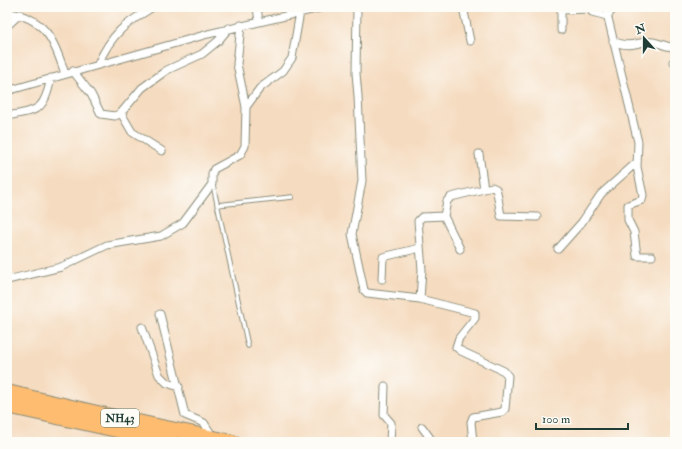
<svg xmlns="http://www.w3.org/2000/svg" width="682" height="449" font-family="'IM FELL Double Pica',serif">
<style>
.lines{fill:none;stroke-linecap:round;stroke-linejoin:round}
.lane-casing{stroke:#8a8c7a;stroke-width:5.5}
.street-casing{stroke:#8a8c7a;stroke-width:9}
.highway-casing{stroke:#8a8c7a;stroke-width:16}
.lane{stroke:#fff;stroke-width:3.5}
.street{stroke:#fff;stroke-width:7}
.highway{stroke:#fdbc6f;stroke-width:14}
.labels{text-anchor:middle;stroke-width:3;stroke-linejoin:round;paint-order:stroke}
.shield{fill:#fdfcf7;stroke:#62766e;stroke-width:1}
.shield-label{font-size:11px;font-weight:bold;fill:#1f3d34}
</style>
<rect width="100%" height="100%" fill="#fdfcf7"/>
<filter id="ink" filterUnits="userSpaceOnUse"><feTurbulence type="fractalNoise" baseFrequency=".025" numOctaves="2"/><feDisplacementMap in="SourceGraphic" scale="8" xChannelSelector="R" yChannelSelector="G"/><feConvolveMatrix kernelMatrix="1 2 1 2 8 2 1 2 1" color-interpolation-filters="sRGB"/></filter>
<filter id="wash" filterUnits="userSpaceOnUse"><feTurbulence type="fractalNoise" baseFrequency=".012" numOctaves="4" result="noise"/><feDisplacementMap in="SourceGraphic" scale="16" xChannelSelector="R" yChannelSelector="G"/><feGaussianBlur stdDeviation="0.9" result="paint"/><feColorMatrix in="noise" values="0 0 0 0 0 0 0 0 0 0 0 0 0 0 0 0 0 1.4 0 .05"/><feComposite in="paint" operator="in"/></filter>
<g filter="url(#wash)">
<rect width="100%" height="100%" fill="#f5dbbf"/>
</g>
<g filter="url(#ink)">
<g class="lines">
<defs>
<path id="lane" d="M213,185l35,161
M217,205l75,-8"/>
<path id="street" d="M257,7l2,15
M357,7l-1,66 2,23 4,85 -10,53 12,56 3,3 53,6
M463,7l7,34
M590,7l2,5 15,4 1,2 30,124 -1,25 6,28 -1,5 -14,5v15l6,12 3,24h15
M662,7h11
M7,13c38,3 48,29 58,61
M607,16l8,-9
M7,26l13,-12
M561,30v-20l29,-1
M613,41c20,9 24,-1 40,1 8,1 14,6 22,5
M673,62l2,-1
M98,64c14,-31 27,-40 55,-57
M73,71l18,23 10,20 14,2 6,-3 21,-25 25,-18 35,-16 16,-13 11,-13
M7,91l201,-57 116,-27
M246,107l14,-19 23,-17 9,-13 8,-46
M121,113l11,19 30,19
M7,116c32,-6 37,-5 44,-38
M479,154l5,35
M444,216l16,33
M558,249l24,-27 19,-28 35,-31
M382,279l1,-22 37,-9
M7,280l54,-13 46,-22 54,-9 22,-13 29,-39v-10l2,-5 26,-14 5,-9 1,-39 -9,-43 4,-39
M160,314l25,101 19,8 9,14
M142,327l17,48 8,8 12,4
M385,386l-1,29 7,8 -1,19
M422,427l11,15
M473,442l-2,-20 2,-5 29,-5 3,-3 3,-33 -4,-5 -43,-20 -5,-4 3,-9 16,-20v-5l-55,-14 2,-29 -4,-49 4,-4 22,-1 3,-15 4,-4 41,-10 4,2 1,3 4,24 36,1"/>
<path id="highway" d="M7,392l112,26 114,24
M7,406l164,36"/>
</defs>
<!-- lane casing -->
<use href="#lane" class="lane-casing"/>
<!-- street casing -->
<use href="#street" class="street-casing"/>
<!-- highway casing -->
<use href="#highway" class="highway-casing"/>
<!-- lane -->
<use href="#lane" class="lane"/>
<!-- street -->
<use href="#street" class="street"/>
<!-- highway -->
<use href="#highway" class="highway"/>
</g>
</g>
<g class="labels">
<!-- shield labels -->
<rect class="shield" x="101" y="409" width="38" height="18" rx="3"/>
<g class="shield-label">
<text x="120" y="422">NH43</text>
</g>
</g>
<!-- margin -->
<rect width="682" height="449" fill="none" stroke="#fdfcf7" stroke-width="24"/>
<!-- north arrow -->
<g transform="translate(644 38) rotate(339)" stroke="#fdfcf7" stroke-width="3" paint-order="stroke">
<path d="M0-3L7 15L0 10L-7 15Z" fill="#1f3d34"/>
<text y="-6" font-size="11" font-weight="bold" text-anchor="middle" fill="#1f3d34">N</text>
</g>
<!-- scale -->
<path d="M536 423v6h92v-6" fill="none" stroke="#1f3d34" stroke-width="2"/>
<text x="542" y="423" font-size="12" fill="#1f3d34" stroke="#fdfcf7" stroke-width="3" paint-order="stroke">100 m</text>
</svg>
